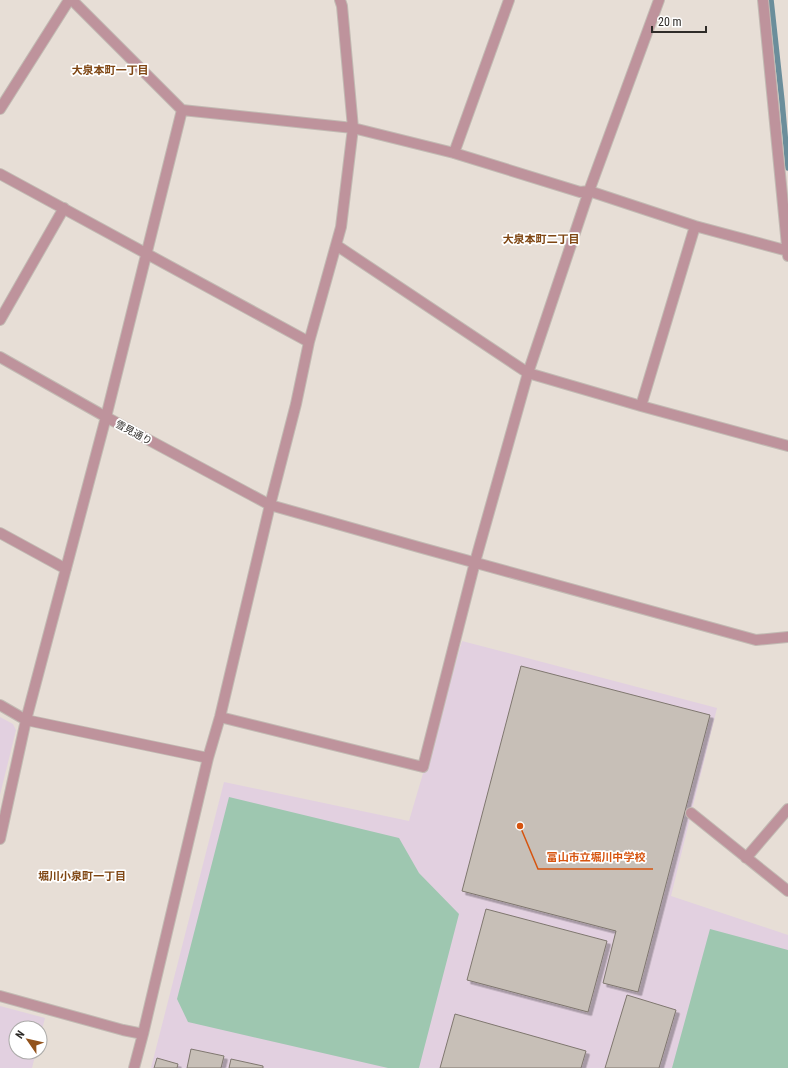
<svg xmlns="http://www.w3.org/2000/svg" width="788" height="1068" font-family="'Roboto Condensed','Noto Sans JP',sans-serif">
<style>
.education{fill:#e2d0e0}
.green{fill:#9ec7b0}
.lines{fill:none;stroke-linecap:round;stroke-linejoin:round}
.stream{stroke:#6b8e9b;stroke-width:5.5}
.building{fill:#c7bfb7;stroke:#7f776f;filter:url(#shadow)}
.minor-casing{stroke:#c2bab3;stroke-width:12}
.minor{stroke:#be939c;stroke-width:10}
.labels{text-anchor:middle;stroke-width:3.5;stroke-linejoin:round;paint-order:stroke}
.street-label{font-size:10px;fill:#2f2c29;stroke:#fff}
.neighbourhood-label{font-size:11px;font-weight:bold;fill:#7f4613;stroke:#fff}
.leader{fill:none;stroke:#d6540f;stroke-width:1.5}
.callout-dot{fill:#d6540f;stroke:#fff;stroke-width:1.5}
.callout-label{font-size:11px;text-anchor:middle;font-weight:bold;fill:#d6540f;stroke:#fff;stroke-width:3.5;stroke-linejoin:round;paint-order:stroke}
</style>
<defs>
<filter id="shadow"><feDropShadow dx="3.5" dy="3.5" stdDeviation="0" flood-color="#0004"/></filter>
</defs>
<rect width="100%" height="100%" fill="#e7ded6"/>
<!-- education -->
<path class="education" d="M462,641l255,67 -46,188 117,39v133h-637l73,-286 185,39z
M0,717l13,7 3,6 -16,65z
M0,1006l45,12 -5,19v-9h-24v24h20l-4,16h-32z"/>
<!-- green -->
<path class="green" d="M229,797l170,41 20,35 40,41 -40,154h-31l-200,-46 -11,-23z
M710,929l78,21v118h-116z"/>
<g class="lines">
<!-- stream -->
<path class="stream" d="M771,0l11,101 6,67"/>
</g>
<!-- building -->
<path class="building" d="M521,666l189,49 -72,277 -35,-9 13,-52 -154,-40z
M486,909l121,32 -19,71 -121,-32z
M627,995l49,15 -17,58h-54z
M455,1014l131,37 -5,17h-141z
M191,1049l33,7 -3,12h-34z
M157,1058l21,6 -1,4h-23z
M231,1059l32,7v2h-34z"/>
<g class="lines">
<defs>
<path id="minor" d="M72,0l110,110 171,18 101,25 126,39 9,-1 106,35 93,25
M763,0l25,256
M0,109l69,-109
M454,153l55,-153
M0,174l309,168
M336,245l192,128 113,33 147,40
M0,320l64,-112
M0,357l106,60 164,88 152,43 334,92 32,-3
M641,406l54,-180
M0,533l66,36
M0,705l26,15 182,38
M220,717l203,50 52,-205 53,-189 61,-182 70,-191
M691,813l97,78
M0,839l26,-119 80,-303 76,-307
M746,858l42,-49
M0,996l123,34 20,4
M134,1068l9,-34 65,-276 12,-41 50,-212 26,-101 13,-62 32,-115 12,-99 -11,-122 -2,-6"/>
</defs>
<!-- minor casing -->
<use href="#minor" class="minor-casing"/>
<!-- minor -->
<use href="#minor" class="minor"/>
</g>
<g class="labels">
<!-- street labels -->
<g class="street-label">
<text transform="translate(134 432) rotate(28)" y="4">雪見通り</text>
</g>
<!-- neighbourhood labels -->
<g class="neighbourhood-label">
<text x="110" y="74">大泉本町一丁目</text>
<text x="541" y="243">大泉本町二丁目</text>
<text x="82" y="880">堀川小泉町一丁目</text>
</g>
</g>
<!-- callouts -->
<path class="leader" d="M520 826L538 869H653"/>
<circle class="callout-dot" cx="520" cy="826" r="4"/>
<g class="callout-label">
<text x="596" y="861">富山市立堀川中学校</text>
</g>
<!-- north arrow -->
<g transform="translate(28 1040) rotate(304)"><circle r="19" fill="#ffffff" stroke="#acaba9"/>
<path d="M0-3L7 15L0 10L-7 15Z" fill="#92521b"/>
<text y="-6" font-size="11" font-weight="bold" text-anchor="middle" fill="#2f2c29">N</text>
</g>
<!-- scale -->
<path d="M652 26v6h54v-6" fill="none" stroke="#2f2c29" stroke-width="2"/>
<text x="658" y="26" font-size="12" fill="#2f2c29" stroke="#ffffff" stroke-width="3" paint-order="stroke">20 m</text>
</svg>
